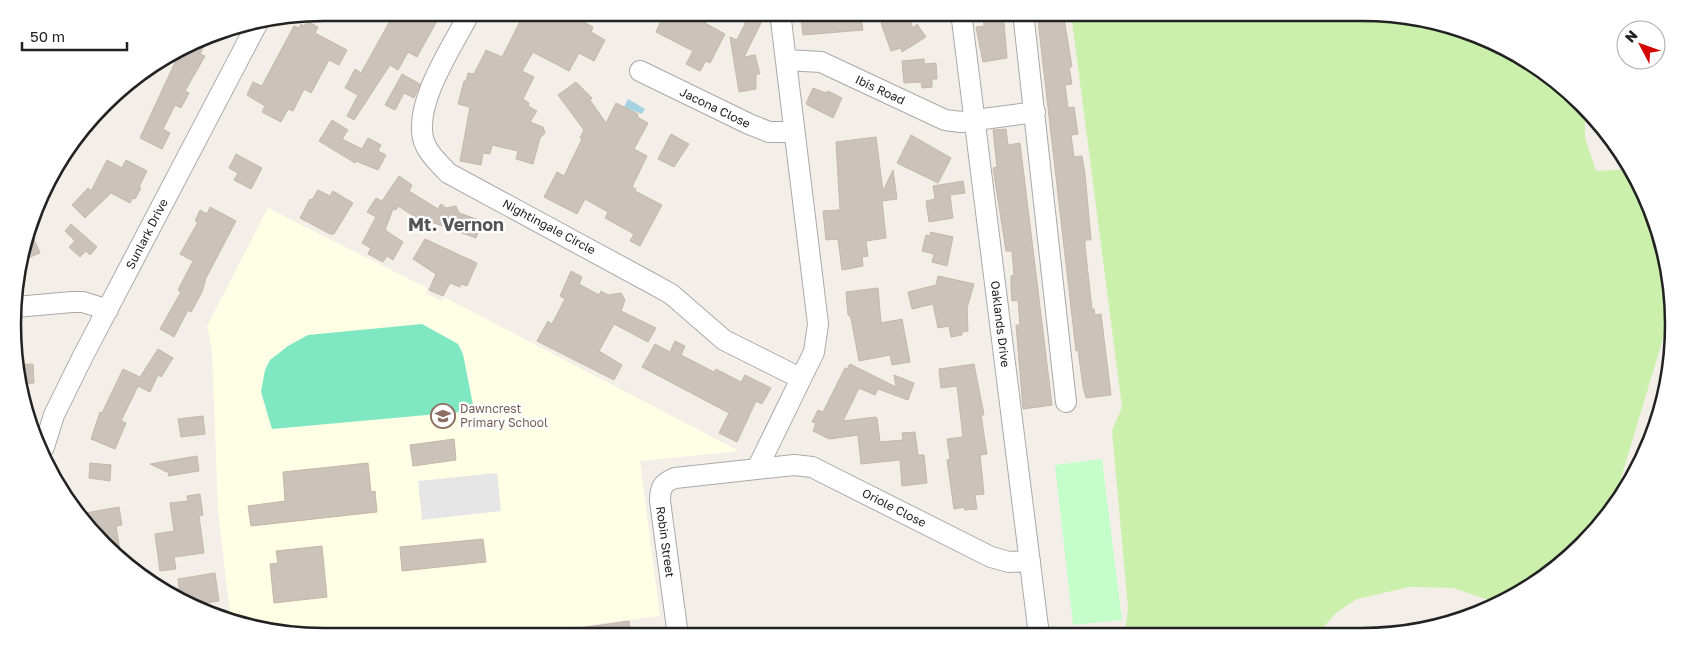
<svg xmlns="http://www.w3.org/2000/svg" width="1686" height="649" font-family="'Golos Text',sans-serif">
<style>
.education{fill:#feffe5}
.grass{fill:#cbf0ab}
.park{fill:#c4feca}
.pitch{fill:#80e7c3}
.parking{fill:#e6e6e6}
.water{fill:#a5d3e3}
.building{fill:#cbc2ba;stroke:#c6b7a9}
.lines{fill:none;stroke-linecap:round;stroke-linejoin:round}
.minor-casing{stroke:#a9a9a9;stroke-width:22}
.minor{stroke:#fff;stroke-width:20}
.labels{text-anchor:middle;stroke-width:4.5;stroke-linejoin:round;paint-order:stroke}
.street-label{font-size:12px;fill:#222;stroke:#fff}
.education-label{font-size:12px;fill:#785e54;stroke:#fff;text-anchor:start}
.district-label{font-size:18px;font-weight:bold;fill:#555;stroke:#fff}
.rim{fill:none;stroke:#222;stroke-width:2.5}
</style>
<rect width="100%" height="100%" fill="#f3efe8"/>
<!-- education -->
<path class="education" d="M268,208l159,80 -1,5 15,8 3,-4 295,154 -99,10 20,155 -111,14v6h-224l-82,-10 -12,-6 -13,-108 -6,-162 -5,-24z"/>
<!-- grass -->
<path class="grass" d="M1361,12l82,11 109,54 33,39v22l11,33 36,-2 39,115 -3,38 -56,186 -45,51 -66,45 -48,-16 -44,-1 -52,12 -20,13 -20,22h-192l3,-26 -16,-177 10,-24 -51,-394z"/>
<!-- park -->
<path class="park" d="M1102,459l20,161 -49,5 -18,-160z"/>
<!-- pitch -->
<path class="pitch" d="M422,324l36,20 5,10 10,51 -2,6 -199,18 -11,-37 4,-22 5,-10 18,-14 20,-11z"/>
<!-- parking -->
<path class="parking" d="M497,473l4,38 -79,9 -4,-39z"/>
<!-- water -->
<path class="water" d="M628,99l17,10 -3,5 -18,-7z"/>
<!-- building -->
<path class="building" d="M395,12h47l-25,45 -9,-5 -10,18 -8,-5 -36,55 -7,-4 11,-21 -13,-7 10,-19 6,4z
M525,12h40l28,15 -2,5 14,8 -11,21 -15,-8 -10,18 -36,-19 -11,19 12,6 -11,22 6,4 -1,3 9,5 -7,11 13,5 2,6 -5,5 -7,26 -17,-5 2,-8 -26,-6 -2,9 -7,-1 -2,12 -21,-4 10,-54 -12,-3 6,-23h2l2,-8 6,1 12,-24 16,7z
M665,12h45l-5,11 20,11 -15,29 -4,-2 -6,10 -14,-7 7,-13 -37,-19z
M744,12h17l1,9 -18,36 11,-2 5,19h-4v15l-17,3 -9,-55 7,3 8,-16z
M860,12l3,18 -60,5 -2,-18z
M983,12h20l4,46 -24,4 -7,-35 8,-1z
M1037,12h26l9,55h-3l3,17 -7,1 3,23 6,-1 4,27 -7,1 3,22 8,-1 3,18 6,66h-6v6l7,63h2l1,6 6,-1 10,81 -25,3 -3,-11 -5,-37 -2,1z
M897,17l2,4 10,-4 4,11 4,-4 9,13 -24,15 -1,-4 -10,3 -10,-28z
M307,21l11,6 -3,6 32,17 -8,15 -10,-5 -18,33 -7,-4 -11,22 -5,-2 -7,13 -19,-10 3,-6 -18,-11 6,-13 9,4 2,-4 30,-56 5,2 2,-4 3,2z
M208,38l-8,16 5,2 -20,35 4,2 -8,15 -6,-3 -12,24 7,4 -8,16 -22,-11 38,-82z
M924,59v5l12,-1 1,16h-5v8l-10,1 -1,-6 -17,1 -2,-22z
M402,74l18,10 -6,14 -10,-5 -9,17 -10,-5z
M576,82l16,16 -2,2 16,23 10,-20 22,11 -1,3 11,6 -14,26 13,7 -15,31 4,2 -1,2 27,14 -22,41 -10,-5 4,-7 -29,-16 3,-6 -23,-13 -8,15 -33,-17 13,-25 7,4 18,-37 -2,-1 4,-8 -26,-35z
M813,88l13,5 2,-2 14,7 -9,20 -27,-14z
M332,120l16,10 -6,9 20,10 6,-11 13,7 -3,6 8,4 -8,15 -22,-9 -1,2 -36,-22z
M1006,129l2,16 12,-2 32,262 -29,4 -7,-84h4l-2,-25 -6,1 -1,-12v-13l3,-1 -2,-24h-6l-13,-83 4,-1 -4,-37z
M671,134l18,10 -15,23 -16,-8z
M911,135l40,23 -13,25 -41,-20z
M876,137l7,54 10,-21 4,29 -15,2 4,37 -20,3 2,15 -6,1 1,9 -21,4 -4,-31 -12,1 -3,-29 17,-1 -4,-68z
M236,154l26,14 -11,21 -17,-9 4,-7 -9,-5z
M107,160l15,8 4,-8 21,11 -8,16 2,1 -6,11 -2,-1 -3,5 -19,-10 -26,25 -13,-13 16,-17 3,3z
M399,176l13,9 -3,6 29,18 3,-5 5,4 10,-2 3,7 23,8 -6,17 -64,-23 -14,-9 -2,4 -3,-1 -8,21 18,12 -10,18 -6,-4 -4,6 -15,-8 3,-6 -9,-5 14,-26 -9,-5 9,-14 6,3z
M963,181l2,12 -15,2 3,23 -24,4 -3,-21 9,-2 -2,-13z
M318,190l12,6 3,-5 20,12 -19,31h-4l-30,-16 10,-19 2,1z
M210,207l26,14 -30,57 -4,14 -11,20 -3,-2 -14,27 -14,-8 21,-37 -3,-2 15,-29 -13,-7 18,-32 -3,-1 5,-11 7,4z
M71,224l26,23 -7,8 -4,-4 -6,6 -11,-10 6,-6 -10,-10z
M930,232l23,5 -6,29 -15,-4 2,-8 -12,-3 4,-16 5,1z
M32,235l8,18 -17,7 4,-12z
M425,239l52,24 -10,23 -6,-2 -1,3 -10,-4 -7,13 -14,-6 7,-16 -23,-15z
M571,271l11,6 -3,7 20,11 2,-4 7,4 13,-2 4,7 -4,11 35,17 -8,14 -34,-18 -15,27 23,14 -8,15 -77,-39 11,-20 4,3 13,-25 -5,-3z
M938,276l36,8 -7,24 1,23 -6,1v3l-11,2 -2,-11 -11,2 -5,-24 -21,5 -4,-17 28,-7z
M878,288l3,35 21,-4 8,43 -18,3 -2,-10 -31,6 -8,-43 -3,-3 -2,-23z
M675,341l10,5 -4,9 33,17 2,-3 25,13 4,-7 26,13 -9,16 -6,-3 -19,41 -18,-9 10,-20 -87,-46 13,-23 15,8z
M158,349l15,9 -12,19 -3,-2 -8,17 -12,-6 -17,35 5,2 -11,26 -24,-10 9,-27 2,1 21,-44 17,8z
M33,364l1,19 -16,1v-19z
M850,364l46,23 -2,-12 20,8 -6,17 -30,-11 -3,6 -16,-7 -16,33 32,-4 2,1 3,24 23,-2 -1,-7 13,-1 3,23h6l3,28 -25,3 -2,-26 -39,4 -3,-29 -29,4 -16,-8 3,-8 -4,-1 6,-12 5,2 22,-44 2,1z
M974,364l10,51h-3l6,39 -7,1 4,39 -9,1 2,14 -12,1 -1,-3 -10,2 -7,-49 3,-1 -3,-20 16,-2 -6,-51 -16,2 -2,-19z
M203,416l2,18 -24,3 -3,-18z
M454,439l2,21 -43,6 -3,-21z
M197,456l2,15 -31,5 1,-3 -19,-9z
M90,463l21,2 -1,16 -21,-3z
M368,463l3,29 4,-1 2,21 -126,14 -3,-20 37,-5 -2,-29z
M200,494l3,21 -4,1 5,37 -30,4 2,12 -16,2 -5,-37 19,-3 -4,-28 18,-2 -1,-5z
M119,507l3,18 -6,1 5,31 -41,-43z
M483,539l3,23 -84,9 -2,-24z
M322,546l5,51 -53,6 -4,-39 8,-1 -2,-12z
M215,573l4,28 -20,3 -19,-9 -2,-16z
M629,621l2,15h-58v-7z"/>
<g class="lines">
<defs>
<path id="minor" d="M470,12c-17,34 -55,88 -47,126 3,14 16,25 25,35l205,111 18,10 53,46 76,38
M961,12l78,623
M1023,12l43,390
M786,60l35,2 124,58 16,2 74,-10
M640,71l109,53 20,8h24
M16,307l56,-5h11l25,8
M44,447l10,-32 29,-59 174,-332
M757,469l57,-117 4,-28 -38,-312
M678,636l-18,-135c0,-13 2,-18 15,-23l119,-13 18,2 179,90 18,5 21,-1"/>
</defs>
<!-- minor casing -->
<use href="#minor" class="minor-casing"/>
<!-- minor -->
<use href="#minor" class="minor"/>
</g>
<!-- icons -->
<defs>
<symbol id="school-ring" viewBox="-11 -11 22 22"><circle r="9.5" fill="#fff" stroke="#8d6e63" stroke-width="1.5"/><path d="M0-5L7-2L0 1L-7-2ZM-4 1L0 2.5L4 1V4Q0 6-4 4Z" fill="#8d6e63"/></symbol>
</defs>
<g fill-rule="evenodd">
<use href="#school-ring" x="429" y="402" width="28" height="28"/>
</g>
<g class="labels">
<!-- street labels -->
<g class="street-label">
<text transform="translate(880 90) rotate(25)" y="4">Ibis Road</text>
<text transform="translate(715 108) rotate(26)" y="4">Jacona Close</text>
<text transform="translate(549 227) rotate(28)" y="4">Nightingale Circle</text>
<text transform="translate(147 234) rotate(-63)" y="4">Sunlark Drive</text>
<text transform="translate(1000 324) rotate(83)" y="4">Oaklands Drive</text>
<text transform="translate(894 508) rotate(27)" y="4">Oriole Close</text>
<text transform="translate(665 542) rotate(82)" y="4">Robin Street</text>
</g>
<!-- education labels -->
<g class="education-label">
<text x="460" y="413">Dawncrest<tspan x="460" dy="14">Primary School</tspan></text>
</g>
<!-- district labels -->
<g class="district-label">
<text x="456" y="231">Mt. Vernon</text>
</g>
</g>
<!-- crop -->
<path d="M0 0H1686V649H0ZM324 21H1362A303 303 0 0 1 1665 324V325A303 303 0 0 1 1362 628H324A303 303 0 0 1 21 325V324A303 303 0 0 1 324 21Z" fill="#fff" fill-rule="evenodd"/>
<path class="rim" d="M324 21H1362A303 303 0 0 1 1665 324V325A303 303 0 0 1 1362 628H324A303 303 0 0 1 21 325V324A303 303 0 0 1 324 21Z"/>
<!-- north arrow -->
<g transform="translate(1641 45) rotate(311)"><circle r="24" fill="#ffffff" stroke="#a7a7a7"/>
<path d="M0-4L9 19L0 12L-9 19Z" fill="#d40700"/>
<text y="-8" font-size="14" font-weight="bold" text-anchor="middle" fill="#222222">N</text>
</g>
<!-- scale -->
<path d="M22 42v8h105v-8" fill="none" stroke="#222222" stroke-width="2.5"/>
<text x="30" y="42" font-size="15" fill="#222222" stroke="#ffffff" stroke-width="4" paint-order="stroke">50 m</text>
</svg>
